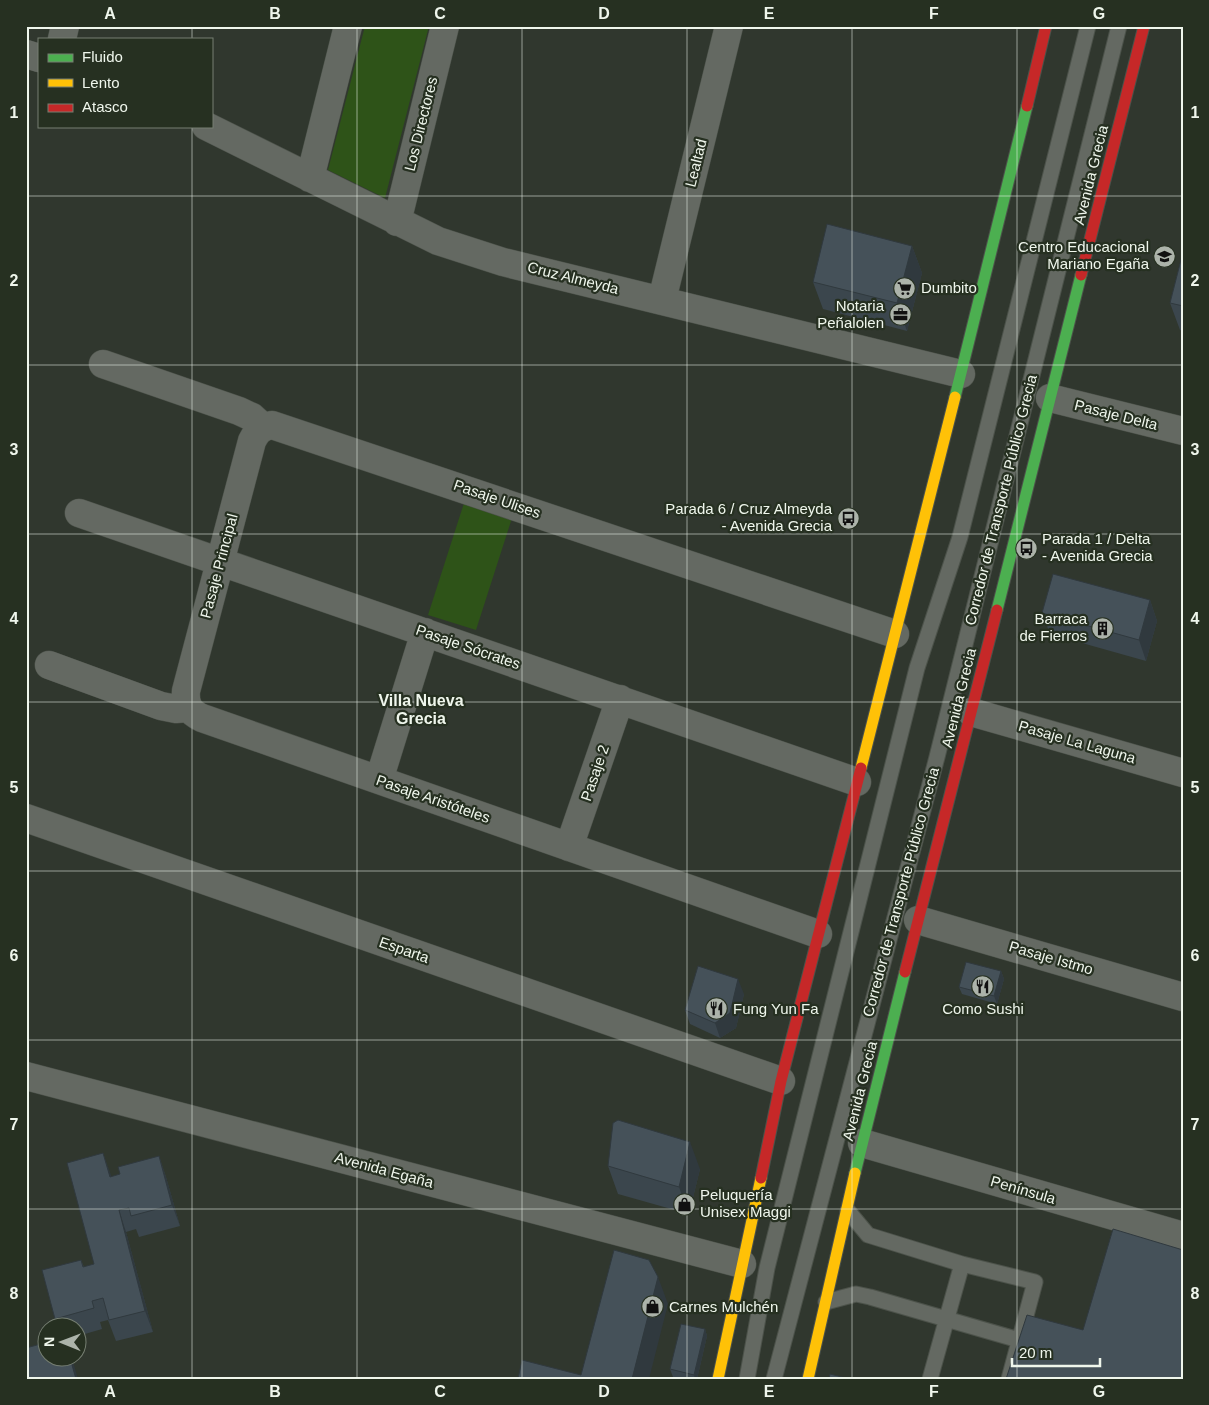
<svg xmlns="http://www.w3.org/2000/svg" width="1209" height="1405" font-family="Arial,sans-serif">
<style>
.green{fill:#2e5318}
.lines{fill:none;stroke-linecap:round;stroke-linejoin:round}
.lane-casing{stroke:#4c524a;stroke-width:17}
.street-casing{stroke:#4c524a;stroke-width:29}
.fast-casing{stroke:#4c524a;stroke-width:13}
.slow-casing{stroke:#4c524a;stroke-width:13}
.jam-casing{stroke:#4c524a;stroke-width:13}
.lane{stroke:#646962;stroke-width:15}
.street{stroke:#646962;stroke-width:28}
.fast{stroke:#4caf50;stroke-width:11}
.slow{stroke:#ffc107;stroke-width:11}
.jam{stroke:#c62828;stroke-width:11}
.wall{fill:#3b464d}
.shaded-wall{fill:#30393e}
.building{fill:#455159;stroke:#30393e}
.grid{fill:none;stroke:#eff6ec;stroke-width:1;stroke-opacity:0.55}
.labels{text-anchor:middle;stroke-width:4.5;stroke-linejoin:round;paint-order:stroke}
.street-label{font-size:15px;fill:#eff6ec;stroke:#263021}
.poi-label{font-size:15px;fill:#eff6ec;stroke:#263021;text-anchor:start}
.neighbourhood-label{font-size:16px;font-weight:bold;fill:#eff6ec;stroke:#263021}
.neatline{fill:none;stroke:#eff6ec;stroke-width:2}
.grid-label{font-size:16px;text-anchor:middle;font-weight:bold;fill:#eff6ec}
</style>
<rect width="100%" height="100%" fill="#30372e"/>
<!-- green -->
<path class="green" d="M365,26h64l-44,172 -57,-28z
M464,503l48,15 -36,112 -48,-15z"/>
<g class="lines">
<defs>
<path id="lane" d="M848,1211l20,24 94,29 73,18 -26,97
M826,1302l30,-8 14,3 149,43
M747,1379l20,-111 150,-600 43,-131 128,-511
M774,1379l163,-622 182,-731
M930,1379l32,-115"/>
<path id="street" d="M62,39l3,-13
M26,54l13,4
M206,126l232,115 65,21 458,112
M310,178l38,-152
M397,222l48,-196
M662,300l67,-274
M103,364l136,47 13,6 11,10
M1050,398l133,33
M79,513l778,269
M49,665l112,41 15,3 12,-1
M971,712l212,61
M379,780l46,-148
M26,818l755,263
M569,847l51,-148
M918,920l265,77
M818,934l-616,-216c-13,-6 -17,-13 -16,-27l66,-250c5,-10 9,-14 20,-16l623,209
M26,1076l716,188
M862,1143l321,93"/>
<path id="fast" d="M955,397l72,-291
M997,610l84,-335
M855,1173l50,-201"/>
<path id="slow" d="M861,768l94,-371
M718,1379l43,-201
M808,1379l47,-206"/>
<path id="jam" d="M1027,106l19,-80
M1081,275l63,-249
M905,972l92,-362
M761,1178l20,-97 80,-313"/>
</defs>
<!-- lane casing -->
<use href="#lane" class="lane-casing"/>
<!-- street casing -->
<use href="#street" class="street-casing"/>
<!-- fast casing -->
<use href="#fast" class="fast-casing"/>
<!-- slow casing -->
<use href="#slow" class="slow-casing"/>
<!-- jam casing -->
<use href="#jam" class="jam-casing"/>
<!-- lane -->
<use href="#lane" class="lane"/>
<!-- street -->
<use href="#street" class="street"/>
<!-- fast -->
<use href="#fast" class="fast"/>
<!-- slow -->
<use href="#slow" class="slow"/>
<!-- jam -->
<use href="#jam" class="jam"/>
</g>
<!-- wall -->
<path class="wall" d="M912,246l10,27 -15,58 -84,-22 -10,-27z
M1183,252v79l-3,-1 -10,-27z
M1150,600l7,21 -11,40 -96,-27 -8,-21z
M1001,971l3,8 -7,25 -35,-10 -3,-7z
M744,994l-8,34 -16,10 -30,-14 -5,-14z
M159,1156l7,21 14,49 -41,11 -3,-8 -10,3 27,100 -37,9 -8,-21 -8,2 2,7 -24,7v-8h-20l-3,-9 26,-59 3,7 10,-3 17,-87 9,-3z
M608,1166l92,3 -11,45 -71,-20z
M705,1329l2,7 -10,43h-16l-8,-2 -3,-8z"/>
<!-- shaded-wall -->
<path class="shaded-wall" d="M912,246l10,27 -15,58 -10,-28z
M1150,600l7,21 -11,40 -7,-21z
M1001,971l3,8 -7,25 -3,-8z
M738,979l6,15 -8,34 -16,10 -5,-15z
M690,1142l10,27 -11,45 -10,-27z
M103,1153l8,22 6,23 -7,-21z
M159,1156l7,21 14,49 -8,-21z
M119,1210l7,22 27,100 -8,-21z
M658,1277l10,27 -19,75h-17z
M705,1329l2,7 -10,43h-2l-1,-4z
M70,1358h2l6,21h-2z"/>
<!-- building -->
<path class="building" d="M827,224l85,22 -15,57 -84,-21z
M1183,252v54l-13,-3z
M1053,574l97,26 -11,40 -97,-27z
M966,962l35,9 -7,25 -35,-9z
M698,966l40,13 -8,34 -15,10 -30,-13z
M618,1120l72,22 -11,45 -71,-21 5,-43z
M103,1153l7,24 10,-3 -2,-7 41,-11 13,49 -41,11 -2,-8 -10,2 26,101 -36,9 -6,-22 -11,3 2,7 -39,11 -13,-49 39,-10 2,7 11,-3 -27,-101z
M1113,1229l70,21v129h-177l21,-64 56,15z
M614,1250l35,10 9,17 -26,102h-114l4,-19 59,15z
M681,1324l24,5 -11,46 -24,-6z
M48,1342v16h22l6,21h-50v-31z
M830,1374l20,5h-21z"/>
<!-- grid -->
<path class="grid" d="M192,26v13M357,26v1353M522,26v1353M687,26v1353M852,26v1353M1017,26v1353M192,126v1253M26,196h1157M26,365h1157M26,534h1157M26,702h1157M26,871h1157M26,1040h1157M26,1209h1157"/>
<!-- icons -->
<defs>
<symbol id="school-disc" viewBox="-11 -11 22 22"><circle r="9.5" fill="#acb3aa" stroke="#263021"/><path d="M0-5L7-2L0 1L-7-2ZM-4 1L0 2.5L4 1V4Q0 6-4 4Z" fill="#111"/></symbol>
<symbol id="supermarket-disc" viewBox="-11 -11 22 22"><circle r="9.5" fill="#acb3aa" stroke="#263021"/><path d="M-6-5.5h2.5l.6 2H6L4.5 2H-2.5L-4.4-4H-6ZM-1.5 3.2a1.3 1.3 0 1 0 .1 0ZM3 3.2a1.3 1.3 0 1 0 .1 0Z" fill="#111"/></symbol>
<symbol id="office-disc" viewBox="-11 -11 22 22"><circle r="9.5" fill="#acb3aa" stroke="#263021"/><path d="M-6-3h4V-5.5h4V-3h4V5H-6ZM-1-4.5V-3h2v-1.5ZM-6 0V1H6V0Z" fill="#111"/></symbol>
<symbol id="bus-disc" viewBox="-11 -11 22 22"><circle r="9.5" fill="#acb3aa" stroke="#263021"/><path d="M-5-6H5V4H4V6H2V4H-2V6H-4V4H-5ZM-3.5-4V0h7V-4ZM-3.5 1.2v1.5H-2V1.2ZM2 1.2v1.5H3.5V1.2Z" fill="#111"/></symbol>
<symbol id="building-disc" viewBox="-11 -11 22 22"><circle r="9.5" fill="#acb3aa" stroke="#263021"/><path d="M-4-6H4V6H1V3H-1V6H-4ZM-2.5-4.3h1.7v1.8h-1.7ZM.8-4.3h1.7v1.8H.8ZM-2.5-1h1.7V.8h-1.7ZM.8-1h1.7V.8H.8Z" fill="#111"/></symbol>
<symbol id="restaurant-disc" viewBox="-11 -11 22 22"><circle r="9.5" fill="#acb3aa" stroke="#263021"/><path d="M-5-6h1v4h1v-4h1v4h1v-4h1v5L-1.5 .5V6h-2V.5L-5-1ZM5-6V6H3V1.5H1.5Q1.5-4 5-6Z" fill="#111"/></symbol>
<symbol id="shop-disc" viewBox="-11 -11 22 22"><circle r="9.5" fill="#acb3aa" stroke="#263021"/><path d="M-5-2.5h2.3a2.7 3.5 0 0 1 5.4 0H5L5.5 6h-11ZM-1.5-2.5h3a1.5 2.3 0 0 0-3 0Z" fill="#111"/></symbol>
</defs>
<g fill-rule="evenodd">
<use href="#school-disc" x="1152" y="244" width="25" height="25"/>
<use href="#supermarket-disc" x="892" y="276" width="25" height="25"/>
<use href="#office-disc" x="888" y="302" width="25" height="25"/>
<use href="#bus-disc" x="836" y="506" width="25" height="25"/>
<use href="#bus-disc" x="1014" y="536" width="25" height="25"/>
<use href="#building-disc" x="1090" y="616" width="25" height="25"/>
<use href="#restaurant-disc" x="970" y="974" width="25" height="25"/>
<use href="#restaurant-disc" x="704" y="996" width="25" height="25"/>
<use href="#shop-disc" x="672" y="1192" width="25" height="25"/>
<use href="#shop-disc" x="640" y="1294" width="25" height="25"/>
</g>
<g class="labels">
<!-- street labels -->
<g class="street-label">
<text transform="translate(421 124) rotate(-76)" y="5">Los Directores</text>
<text transform="translate(696 163) rotate(-76)" y="5">Lealtad</text>
<text transform="translate(1091 175) rotate(-76)" y="5">Avenida Grecia</text>
<text transform="translate(573 278) rotate(14)" y="5">Cruz Almeyda</text>
<text transform="translate(1116 415) rotate(14)" y="5">Pasaje Delta</text>
<text transform="translate(497 499) rotate(19)" y="5">Pasaje Ulises</text>
<text transform="translate(1001 500) rotate(-76)" y="5">Corredor de Transporte Público Grecia</text>
<text transform="translate(219 566) rotate(-75)" y="5">Pasaje Principal</text>
<text transform="translate(468 647) rotate(19)" y="5">Pasaje Sócrates</text>
<text transform="translate(959 698) rotate(-76)" y="5">Avenida Grecia</text>
<text transform="translate(1077 742) rotate(16)" y="5">Pasaje La Laguna</text>
<text transform="translate(595 773) rotate(-71)" y="5">Pasaje 2</text>
<text transform="translate(433 799) rotate(19)" y="5">Pasaje Aristóteles</text>
<text transform="translate(901 892) rotate(-75)" y="5">Corredor de Transporte Público Grecia</text>
<text transform="translate(404 950) rotate(19)" y="5">Esparta</text>
<text transform="translate(1051 958) rotate(16)" y="5">Pasaje Istmo</text>
<text transform="translate(860 1091) rotate(-76)" y="5">Avenida Grecia</text>
<text transform="translate(384 1170) rotate(15)" y="5">Avenida Egaña</text>
<text transform="translate(1023 1190) rotate(16)" y="5">Península</text>
</g>
<!-- poi labels -->
<g class="poi-label">
<text x="1149" y="252" text-anchor="end">Centro Educacional<tspan x="1149" dy="17">Mariano Egaña</tspan></text>
<text x="921" y="293">Dumbito</text>
<text x="884" y="311" text-anchor="end">Notaria<tspan x="884" dy="17">Peñalolen</tspan></text>
<text x="832" y="514" text-anchor="end">Parada 6 / Cruz Almeyda<tspan x="832" dy="17">- Avenida Grecia</tspan></text>
<text x="1042" y="544">Parada 1 / Delta<tspan x="1042" dy="17">- Avenida Grecia</tspan></text>
<text x="1087" y="624" text-anchor="end">Barraca<tspan x="1087" dy="17">de Fierros</tspan></text>
<text x="733" y="1014">Fung Yun Fa</text>
<text x="983" y="1014" text-anchor="middle">Como Sushi</text>
<text x="700" y="1200">Peluquería<tspan x="700" dy="17">Unisex Maggi</tspan></text>
<text x="669" y="1312">Carnes Mulchén</text>
</g>
<!-- neighbourhood labels -->
<g class="neighbourhood-label">
<text x="421" y="706">Villa Nueva<tspan x="421" dy="18">Grecia</tspan></text>
</g>
</g>
<!-- border -->
<rect width="1209" height="1405" fill="none" stroke="#263021" stroke-width="55"/>
<!-- legend -->
<rect x="38" y="38" width="175" height="90" fill="#263021" stroke="#767f72"/>
<rect x="48" y="54" width="25" height="8" fill="#4caf50" stroke="#767f72"/>
<text x="82" y="62" font-size="15" fill="#eff6ec">Fluido</text>
<rect x="48" y="79" width="25" height="8" fill="#ffc107" stroke="#767f72"/>
<text x="82" y="88" font-size="15" fill="#eff6ec">Lento</text>
<rect x="48" y="104" width="25" height="8" fill="#c62828" stroke="#767f72"/>
<text x="82" y="112" font-size="15" fill="#eff6ec">Atasco</text>
<!-- north arrow -->
<g transform="translate(62 1342) rotate(271)"><circle r="24" fill="#263021" stroke="#767f72"/>
<path d="M0-4L9 19L0 12L-9 19Z" fill="#acb3aa"/>
<text y="-8" font-size="14" font-weight="bold" text-anchor="middle" fill="#eff6ec">N</text>
</g>
<!-- scale -->
<path d="M1012 1358v8h88v-8" fill="none" stroke="#eff6ec" stroke-width="2.5"/>
<text x="1019" y="1358" font-size="15" fill="#eff6ec" stroke="#263021" stroke-width="4" paint-order="stroke">20 m</text>
<rect x="28" y="28" width="1154" height="1350" class="neatline"/>
<g class="grid-label">
<text x="110" y="19">A</text>
<text x="275" y="19">B</text>
<text x="440" y="19">C</text>
<text x="604" y="19">D</text>
<text x="769" y="19">E</text>
<text x="934" y="19">F</text>
<text x="1099" y="19">G</text>
<text x="14" y="118">1</text>
<text x="1195" y="118">1</text>
<text x="14" y="286">2</text>
<text x="1195" y="286">2</text>
<text x="14" y="455">3</text>
<text x="1195" y="455">3</text>
<text x="14" y="624">4</text>
<text x="1195" y="624">4</text>
<text x="14" y="793">5</text>
<text x="1195" y="793">5</text>
<text x="14" y="961">6</text>
<text x="1195" y="961">6</text>
<text x="14" y="1130">7</text>
<text x="1195" y="1130">7</text>
<text x="14" y="1299">8</text>
<text x="1195" y="1299">8</text>
<text x="110" y="1397">A</text>
<text x="275" y="1397">B</text>
<text x="440" y="1397">C</text>
<text x="604" y="1397">D</text>
<text x="769" y="1397">E</text>
<text x="934" y="1397">F</text>
<text x="1099" y="1397">G</text>
</g>
</svg>
